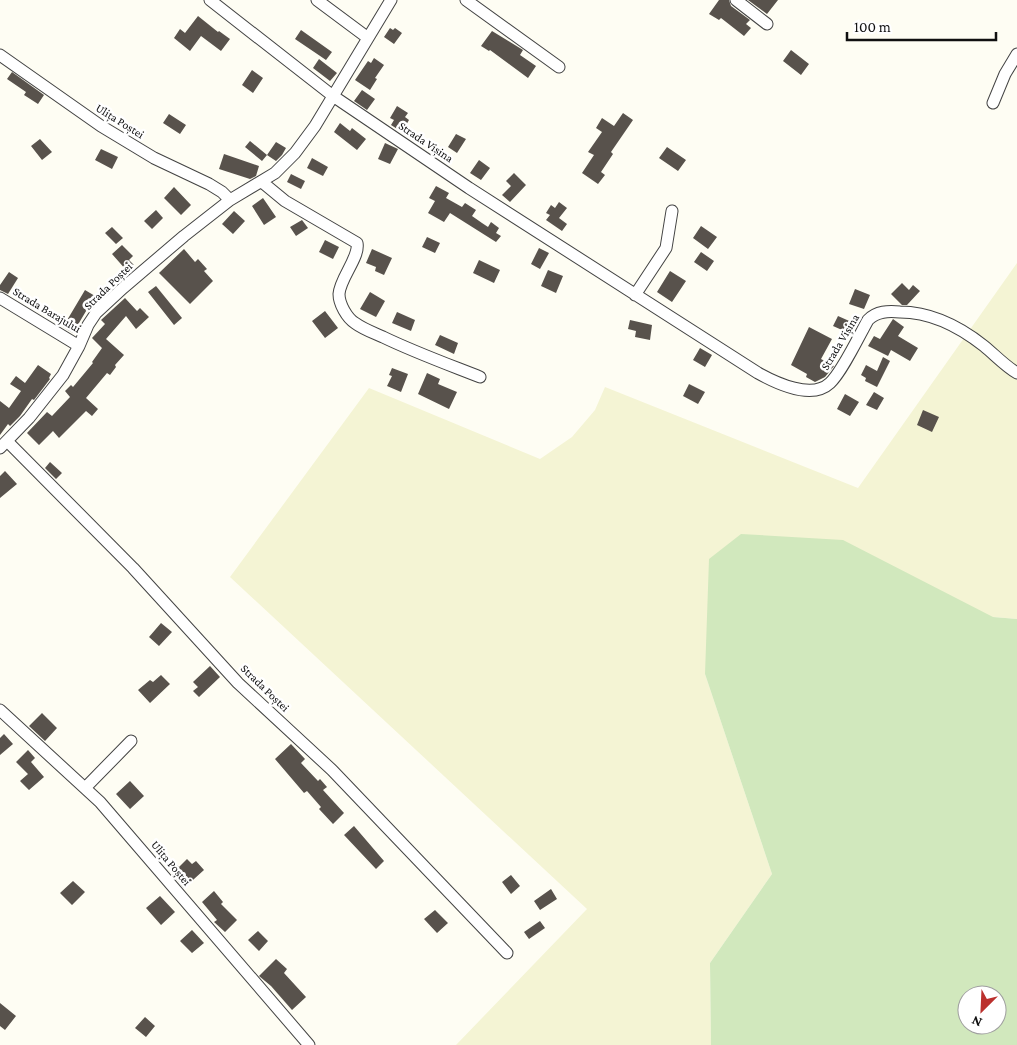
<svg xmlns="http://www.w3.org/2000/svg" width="1017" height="1045" font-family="'Crimson Pro',serif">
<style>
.farmland{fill:#f4f4d4}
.green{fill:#d1e8bd;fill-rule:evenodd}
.building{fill:#58524c}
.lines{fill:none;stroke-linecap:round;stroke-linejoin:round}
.minor-casing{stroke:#434343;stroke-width:13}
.minor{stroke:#fff;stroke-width:11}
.labels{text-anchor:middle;stroke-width:5;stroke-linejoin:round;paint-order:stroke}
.street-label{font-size:12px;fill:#101010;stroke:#fff}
</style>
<rect width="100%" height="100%" fill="#fefdf3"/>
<!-- farmland -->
<path class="farmland" d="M1017,263v356l-24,-2 -288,57 67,200 -62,89 1,82h-255l131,-136 -357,-332 139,-189 171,71 32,-22 23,-27 10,-23 253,101z"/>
<!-- green -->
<path class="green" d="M741,534l102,6 150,77 24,2v426h-306l-1,-82 62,-89 -67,-200 4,-115zM967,995h30v30h-30z"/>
<!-- building -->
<path class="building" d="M719,0h10l2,6 19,14 -4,4 5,4 -7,8 -23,-18 -2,2 -10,-6z
M748,0h30l-11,14z
M198,16l20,16 1,-1 11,8 -9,12 -20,-15 -11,15 -16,-13 6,-9 5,4z
M390,28l3,2 2,-2 7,5 -8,11 -10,-7z
M301,30l31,22 -6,8 -31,-21z
M492,31l31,19 -3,5 16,11 -8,12 -38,-28 -1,1 -8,-5z
M791,50l18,14 -8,11 -18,-14z
M374,58l10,7 -9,13 2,1 -7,11 -15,-10 13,-19 3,2z
M319,59l18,14 -7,8 -17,-13z
M252,70l11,8 -10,15 -11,-8z
M12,72l32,23 -6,9 -14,-9 2,-3 -19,-13z
M362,90l13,9 -8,11 -13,-9z
M397,106l11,7 -3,4 4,3 -7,12 -11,-7 3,-5 -4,-2z
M623,113l10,7 -22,32 2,2 -12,18 4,3 -7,9 -16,-11 12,-18 -6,-3 14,-20 -6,-4 6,-10 12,8z
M169,114l17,11 -6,9 -17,-11z
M340,123l10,8 2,-3 14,11 -9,11 -23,-18z
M456,134l10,5 -9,14 -9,-6z
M40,139l12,13 -10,8 -11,-14z
M250,141l17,14 -5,6 -17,-14z
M276,142l10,6 -4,7 -6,6 -9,-6z
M385,143l13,6 -8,15 -12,-5z
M667,147l19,13 -8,11 -19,-13z
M101,149l17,8 -6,12 -17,-9z
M224,154l35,12 -3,10 -6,3 -31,-10z
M312,158l16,9 -5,9 -16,-8z
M479,160l11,8 -9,12 -11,-7z
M514,173l12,12 -16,17 -8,-7 9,-9 -5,-5z
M291,174l14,7 -4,8 -14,-7z
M436,186l13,7 -3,5 16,9 3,-4 11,7 -4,6 10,7 6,4 3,-5 8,6 -3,5 5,3 -5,6 -46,-29 -6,9 -16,-9 7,-12 -6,-3z
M174,187l17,18 -10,10 -17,-17z
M263,198l13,19 -12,8 -12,-19z
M559,202l8,6 -8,10 8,6 -5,7 -16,-11 4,-5 -4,-2 5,-8 4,3z
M156,210l7,8 -11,11 -8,-8z
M234,211l11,10 -12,13 -11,-10z
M302,220l6,8 -12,8 -6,-9z
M701,226l16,11 -9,12 -15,-11z
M112,227l11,11 -7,6 -11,-11z
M427,237l13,6 -5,10 -13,-6z
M325,240l14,7 -6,12 -14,-7z
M122,245l11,11 -4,4 5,5 -7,6 -15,-17z
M539,248l10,5 -9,16 -9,-5z
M184,249l11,13 3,-3 9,10 -3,2 9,10 -23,23 -31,-31z
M372,249l20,9 -8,17 -9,-4 1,-4 -10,-4z
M701,252l13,9 -7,10 -13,-9z
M479,260l21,10 -6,13 -21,-10z
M548,270l15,6 -7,17 -15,-7z
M670,271l16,10 -14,21 -15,-10z
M9,272l9,6 -10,16 -8,-4v-5z
M902,283l7,7 4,-5 7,6 -13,14h-5l-11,-11z
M156,286l26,32 -8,7 -26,-33z
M855,289l15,6 -6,14 -15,-5z
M85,290l10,6 -22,37 -10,-6z
M370,292l15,9 -9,16 -16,-8z
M125,298l12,13 3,-3 9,9 -13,12 -10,-13 -20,23 18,16 -9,10 1,2 -6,8 -3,-2 -21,25 12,11 -6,7 -6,-5 -27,27 -6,-7 -14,14 -12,-12 20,-21 5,4 18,-19 -5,-6 6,-6 2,2 20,-24 -1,-1 10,-14 -10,-10 13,-14 -4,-4z
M325,311l13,17 -13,10 -13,-17z
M397,312l18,8 -4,11 -19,-8z
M838,316l18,8 -5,10 -18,-8z
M893,319l11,8 -6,9 20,12 -8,13 -19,-11 -3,6 -20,-10 6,-10 6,3z
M630,320l22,5 -2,15 -15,-3 1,-6 -8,-2z
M809,327l23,12 -11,20 13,7 -9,11 -10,5 -9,-5 1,-3 -16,-9z
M440,335l18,8 -4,11 -19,-9z
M700,348l12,7 -7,12 -12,-7z
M883,357l7,4 -13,26 -12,-6 1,-3 -5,-3 5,-10 11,6z
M38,365l13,9 -2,4 1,1 -16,21 -2,-1 -12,17 -10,10 -2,-2 -8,11v-34l9,7 12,-17 -11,-7 6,-8 9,7z
M392,368l16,6 -7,18 -14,-6 5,-10 -3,-1z
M427,373l13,6 -2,5 19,8 -8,17 -31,-15z
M689,384l16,8 -7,12 -15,-8z
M874,392l10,6 -7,12 -11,-5z
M845,394l14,8 -9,14 -13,-7z
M923,410l16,7 -7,15 -15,-7z
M50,462l12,11 -6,6 -11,-11z
M5,471l12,13 -17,14v-22z
M161,623l11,9 -13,14 -10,-9z
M210,666l10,11 -21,20 -6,-6 5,-4 -5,-5z
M161,675l9,9 -20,19 -12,-13 12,-10 3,2z
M42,713l15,15 -12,13 -16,-15z
M4,734l9,10 -13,11v-17z
M291,744l14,15 -4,4 17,18 2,-2 7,8 -4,3 21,23 -11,11 -14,-15 2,-2 -14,-16 -3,2 -29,-34z
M28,750l7,8 -4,4 13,15 -15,13 -9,-9 8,-7 -12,-12z
M130,781l14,15 -14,13 -14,-15z
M354,826l30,35 -8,8 -32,-34z
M187,859l5,5 4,-3 8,9 -20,18 -12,-14 1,-1 -2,-2 6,-6 2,2z
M511,875l9,11 -9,8 -9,-12z
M73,881l12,11 -13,13 -12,-12z
M551,889l6,10 -17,11 -6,-9z
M214,891l9,11 -2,2 16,16 -12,12 -11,-10 3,-2 -15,-18z
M160,896l15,16 -14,13 -15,-17z
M435,910l13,13 -11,10 -13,-14z
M540,921l5,7 -16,11 -5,-7z
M192,930l12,13 -12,10 -12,-12z
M258,931l10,10 -9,10 -11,-11z
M276,959l11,10 -3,4 22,24 -14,13 -21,-24 -12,-10z
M0,1003l16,13 -11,14 -5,-4z
M145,1017l10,9 -9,11 -11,-9z"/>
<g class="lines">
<defs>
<path id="minor" d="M210,0l123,96 136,92 289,185c18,10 54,27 72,10 12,-11 29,-47 38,-63 9,-9 20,-9 32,-8 31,0 60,15 84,34 11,9 21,20 33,27
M317,0l51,38
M466,0l93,67
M736,0l31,24
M0,55l101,71 53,32 55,26 13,8 8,8
M993,103l12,-29 12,-20
M262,182l23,19 72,42c3,14 -17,35 -18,51 0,10 8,24 16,29 8,6 19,10 28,14 31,15 64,27 97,40
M635,295l31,-47 6,-37
M0,298l79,48
M7,441l126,127 105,115 94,87 175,183
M0,448l29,-30 34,-43 16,-29 9,-21 8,-12 27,-25 61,-52 46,-36 45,-27 20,-20 20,-27 76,-126
M0,710l100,92 209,243
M85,788l46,-47"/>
</defs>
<!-- minor casing -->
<use href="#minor" class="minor-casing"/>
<!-- minor -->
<use href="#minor" class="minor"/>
</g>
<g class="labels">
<!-- street labels -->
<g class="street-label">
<text transform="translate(120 121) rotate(32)" y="4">Ulița Poștei</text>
<text transform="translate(426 142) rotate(34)" y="4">Strada Vișina</text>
<text transform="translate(108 286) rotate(-44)" y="4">Strada Poștei</text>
<text transform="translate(47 310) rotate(31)" y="4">Strada Barajului</text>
<text transform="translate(840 342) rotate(-59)" y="4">Strada Vișina</text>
<text transform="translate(265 688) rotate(44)" y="4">Strada Poștei</text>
<text transform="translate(171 863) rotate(50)" y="4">Ulița Poștei</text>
</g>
</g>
<!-- north arrow -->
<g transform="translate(982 1010) rotate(204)"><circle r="24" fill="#ffffff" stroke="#9f9f9f"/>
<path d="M0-4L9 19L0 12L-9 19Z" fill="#bb302d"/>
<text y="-8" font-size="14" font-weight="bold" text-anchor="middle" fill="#101010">N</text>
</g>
<!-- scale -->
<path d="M847 32v8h149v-8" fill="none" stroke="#101010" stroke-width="2.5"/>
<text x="854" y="32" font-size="15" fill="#101010" stroke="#ffffff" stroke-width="4" paint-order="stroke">100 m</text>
</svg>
